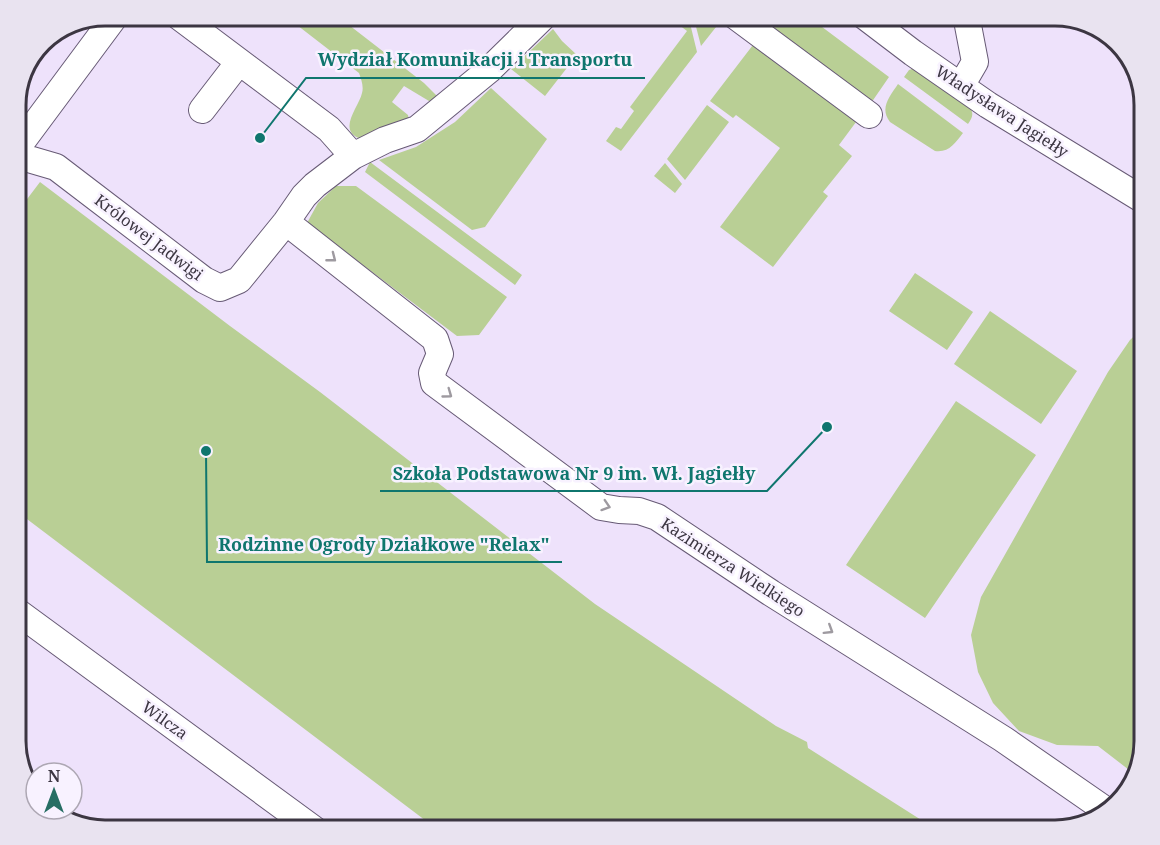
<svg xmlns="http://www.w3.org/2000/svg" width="1160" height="845" font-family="'Noto Serif',serif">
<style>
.green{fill:#b9cf95}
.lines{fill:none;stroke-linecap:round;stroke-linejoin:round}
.minor-casing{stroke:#675a75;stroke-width:28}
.minor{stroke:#fff;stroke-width:26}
.oneway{stroke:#9e9aa0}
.labels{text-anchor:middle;stroke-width:5;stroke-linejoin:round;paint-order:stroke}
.street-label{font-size:16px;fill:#3c3642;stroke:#f8f2ff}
.rim{fill:none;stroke:#3c3642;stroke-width:3}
.leader{fill:none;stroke:#0f766e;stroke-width:2}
.callout-dot{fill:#0f766e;stroke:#f8f2ff;stroke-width:2}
.callout-label{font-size:18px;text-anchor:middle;font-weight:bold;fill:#0f766e;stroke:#f8f2ff;stroke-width:5;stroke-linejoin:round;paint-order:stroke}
</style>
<rect width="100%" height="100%" fill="#eee2fb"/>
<!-- green -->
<path class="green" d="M284,15h52l88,68 16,16 -6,5 -30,-18 -12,16 16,13 1,5 -48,19c-25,-8 -2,-32 1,-46 2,-7 -1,-14 -3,-20z
M666,15h22l9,37 -76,99 -15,-10 10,-14 5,2 13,-18 -4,-4 57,-76z
M693,15h29l2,2 -23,29z
M774,15l18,12 9,-12h5l83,62 -20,29 -105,-78z
M553,29l9,12 15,14 -32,41 -34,-27z
M756,41l103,77 -20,27 13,11 -29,36 5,4 -55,71 -53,-40 60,-79 -44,-33 -3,3 -23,-17z
M912,69h4l53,37c5,7 4,11 -1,18l-64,-47 5,-7z
M898,84l65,49c-8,10 -14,20 -28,18l-45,-29c-11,-14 0,-26 8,-38z
M491,88l56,51 -62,88 -13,3 -93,-70 37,-13 39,-25z
M707,105l22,17 -44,58 -18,-21z
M370,162l152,113 -7,10 -150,-113z
M665,163l17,21 -7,9 -21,-17z
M40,182l190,144 90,66 275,212 181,122 31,16 1,6 129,82h-499l-423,-320v-295z
M336,186h20l151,111 -28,38 -22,1 -150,-113 11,-20z
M915,273l58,39 -26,38 -58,-39z
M990,311l87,60 -36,53 -87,-60z
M1145,326v414l-12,33 -35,-27 -41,-1 -38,-14 -26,-28 -15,-31 -7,-37 10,-38 127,-225 22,-32z
M956,401l80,54 -111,163 -79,-53z"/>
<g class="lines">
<defs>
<path id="minor" d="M177,15l152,114 24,27
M734,15l135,100
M863,15l50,38 75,52 157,96
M961,86l14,-24 -9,-47
M202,110l37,-48
M15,151l101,-136
M15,155l41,12 148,113 16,8 19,-8 47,-58 18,-26 11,-11 38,-29 32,-16 32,-11 72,-59 56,-55
M286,222l149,117 5,15 -8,19 2,10 167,124 18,3 20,1 18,6 114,76 232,146 104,72
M15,610l300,220"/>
</defs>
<!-- minor casing -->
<use href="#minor" class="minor-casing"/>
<!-- minor -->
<use href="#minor" class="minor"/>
</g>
<!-- one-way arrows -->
<defs><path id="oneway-chevron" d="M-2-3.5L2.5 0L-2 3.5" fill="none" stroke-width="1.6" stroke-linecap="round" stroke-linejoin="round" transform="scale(1.5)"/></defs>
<g class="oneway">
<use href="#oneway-chevron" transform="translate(332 258) rotate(38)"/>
<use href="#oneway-chevron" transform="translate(448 394) rotate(36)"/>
<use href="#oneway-chevron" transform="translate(606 506) rotate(18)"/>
<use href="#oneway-chevron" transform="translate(829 630) rotate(32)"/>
</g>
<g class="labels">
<!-- street labels -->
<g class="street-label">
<text transform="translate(1002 111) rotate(33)" y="6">Władysława Jagiełły</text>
<text transform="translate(149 237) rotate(37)" y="6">Królowej Jadwigi</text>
<text transform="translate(733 567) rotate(33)" y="6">Kazimierza Wielkiego</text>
<text transform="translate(165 720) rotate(36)" y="6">Wilcza</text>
</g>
</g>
<!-- crop -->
<path d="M0 0H1160V845H0ZM105 26H1055A79 79 0 0 1 1134 105V741A79 79 0 0 1 1055 820H105A79 79 0 0 1 26 741V105A79 79 0 0 1 105 26Z" fill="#e9e3f0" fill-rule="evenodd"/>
<path class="rim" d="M105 26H1055A79 79 0 0 1 1134 105V741A79 79 0 0 1 1055 820H105A79 79 0 0 1 26 741V105A79 79 0 0 1 105 26Z"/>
<!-- callouts -->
<path class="leader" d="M260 138L306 78H645M827 427L767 491H380M206 451L207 562H562"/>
<g class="callout-dot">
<circle cx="260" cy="138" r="6"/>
<circle cx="827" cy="427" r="6"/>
<circle cx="206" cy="451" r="6"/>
</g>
<g class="callout-label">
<text x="475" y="66">Wydział Komunikacji i Transportu</text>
<text x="574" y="480">Szkoła Podstawowa Nr 9 im. Wł. Jagiełły</text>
<text x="384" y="551">Rodzinne Ogrody Działkowe "Relax"</text>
</g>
<!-- north arrow -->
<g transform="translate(54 791)"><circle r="28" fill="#f8f2ff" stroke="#ada7b3" stroke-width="1.5"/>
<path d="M0-4.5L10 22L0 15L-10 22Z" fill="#276e64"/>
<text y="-9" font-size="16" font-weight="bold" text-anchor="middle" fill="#3c3642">N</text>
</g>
</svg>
